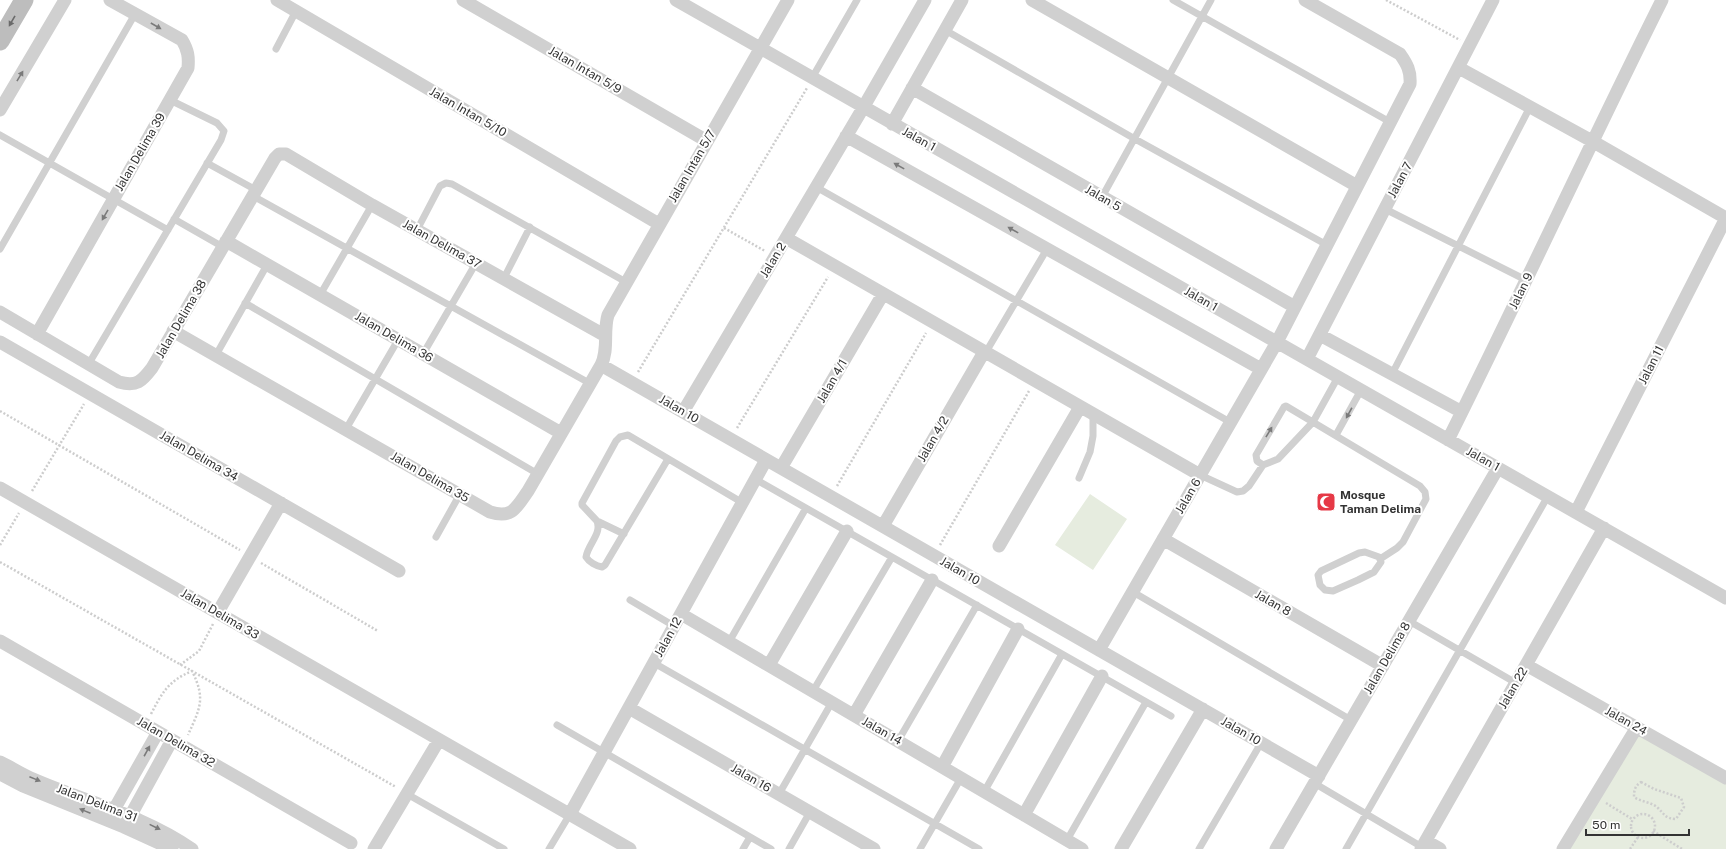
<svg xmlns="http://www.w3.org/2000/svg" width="1726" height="849" font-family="'Public Sans',sans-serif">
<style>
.green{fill:#e6ecdf}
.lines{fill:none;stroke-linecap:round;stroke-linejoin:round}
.path{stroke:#cdcdcd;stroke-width:2.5;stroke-dasharray:2 2;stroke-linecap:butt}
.lane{stroke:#d0d0d0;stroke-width:7}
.street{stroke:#d0d0d0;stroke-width:13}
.secondary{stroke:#bdbdbd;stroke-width:19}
.oneway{fill:#6a6a6a}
.oneway2{fill:#7a7a7a}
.labels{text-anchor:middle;stroke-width:4;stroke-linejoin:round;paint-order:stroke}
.street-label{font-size:12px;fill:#333;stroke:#fff}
.poi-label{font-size:12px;font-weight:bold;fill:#333;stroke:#fff;text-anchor:start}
</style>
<rect width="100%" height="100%" fill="#fff"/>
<!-- green -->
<path class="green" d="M1090,494l37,25 -34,51 -38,-25z
M1637,732l89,49v68h-160z"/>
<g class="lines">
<!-- path -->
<path class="path" d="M1386,0l74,40
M724,228l41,23
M638,372l169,-284
M0,411l240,139
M737,428l91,-151
M837,486l89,-153
M32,491l52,-87
M0,545l19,-32
M940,545l89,-154
M0,562l396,225
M261,563l117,68
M180,665l19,-14 14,-27
M151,714c11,-21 17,-33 41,-43 14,28 8,37 -4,64
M1641,782l13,7 27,9 3,9 -8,12c-10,0 -12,-5 -18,-11 -6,-6 -17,-6 -24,-11 0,-7 1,-11 7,-15z
M1606,803l26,16
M1631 826a12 12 0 1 1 24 0a12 12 0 1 1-24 0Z
M1653,831l29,18
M1630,849l8,-12"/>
<!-- lane -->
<path class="lane" d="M1173,0l217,122
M945,30l190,109 192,106
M276,49l20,-38
M812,78l45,-78
M0,135l168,95
M207,163l49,27
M816,187l414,235
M253,196l338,188
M1102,197l109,-197
M1385,209l141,71
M174,219l49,28
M417,230l23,-44 6,-3 6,1 174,98
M0,249l135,-235
M504,278l26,-51
M320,295l52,-90
M245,303l293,171
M986,352l61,-103
M423,354l53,-91
M216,355l51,-90
M88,365l133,-225 3,-9 -7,-8 -47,-23
M1392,374l138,-267
M346,429l52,-89
M1336,435l25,-45
M1263,465l-6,-4 -1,-6 28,-48 2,-1 134,80 5,6 1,7 -23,43 -6,6 -17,11
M1200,475l37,17 6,-1 6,-5 14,-21 15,-6 35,-37 25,-45
M1079,478l11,-26 3,-16v-22
M755,479l416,237
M597,521c5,13 -9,23 -11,36 3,5 10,9 16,10l3,-2 63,-106
M624,534l-27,-13 -15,-16v-2l34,-62 4,-4 8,-2 115,68
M436,537l24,-43
M1365,552l14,5 2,5 -7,10 -16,8 -25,11 -8,-1 -5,-5 -2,-10 3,-4 38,-18z
M1133,592l218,128
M630,600l44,26
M1409,621l107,62
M729,642l77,-134
M654,663l325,186
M813,691l79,-134
M557,725l214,124
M898,741l79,-136
M1314,783l108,64
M984,792l78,-138
M407,794l97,55
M779,794l53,-92
M1067,840l79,-138
M549,849l21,-35
M743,849l7,-12
M789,849l21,-37
M920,849l41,-71
M1199,849l62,-106
M1346,849l202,-353"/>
<!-- street -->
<path class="street" d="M277,0l382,224
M463,0l244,141
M676,0l1050,598
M1032,0l325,186
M1459,68l133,73 134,77
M912,88l383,219
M0,110l65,-110
M892,124l70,-124
M846,136l415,233
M786,238l414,237
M226,241l335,192
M0,312l119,70c18,5 23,-1 33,-14l123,-210 4,-4h7l86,51 232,130
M173,331l317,181c22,7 26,-4 38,-21l73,-126c8,-15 2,-34 7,-50l180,-315
M37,334l151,-266c1,-11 0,-18 -6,-28l-72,-40
M1320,335l142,77
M0,342l399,229
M1307,359l186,-359
M601,365l718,411
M683,412l180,-304 62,-108
M1448,440c73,-146 141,-294 214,-440
M781,468l102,-174
M0,488l630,361
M1576,512l150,-294
M883,526l101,-174
M1163,539l220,127
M999,546l81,-139
M218,612l63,-109
M681,614l401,235
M0,641l351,202
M1099,650l178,-308 133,-258c1,-13 -3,-20 -10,-30l-95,-54
M769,665l78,-134
M1526,665l200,113
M629,708l245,141
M854,715l78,-135
M0,762c11,5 21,12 33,17 55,24 108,35 159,70
M942,767l76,-138
M0,774l23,12 101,41 48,22
M570,814l196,-354
M111,815l47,-83
M1024,815l78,-139
M127,822l45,-82
M1426,841l14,8
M374,849l65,-109
M1121,849l82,-140
M1276,849l222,-381
M1421,849l183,-321
M1563,849l74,-122"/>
<!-- secondary -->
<path class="secondary" d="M0,41l24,-41"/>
</g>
<!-- one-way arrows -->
<defs><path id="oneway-solid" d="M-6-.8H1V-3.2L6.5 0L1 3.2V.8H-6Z"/></defs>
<use class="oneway" href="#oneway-solid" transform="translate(12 21) rotate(120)"/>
<g class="oneway2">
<use href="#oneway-solid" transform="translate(156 26) rotate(30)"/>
<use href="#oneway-solid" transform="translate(20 76) rotate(-59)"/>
<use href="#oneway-solid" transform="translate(899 166) rotate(-151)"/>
<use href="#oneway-solid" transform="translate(105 215) rotate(120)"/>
<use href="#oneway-solid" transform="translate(1013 230) rotate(-151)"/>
<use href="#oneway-solid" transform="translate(1349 413) rotate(119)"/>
<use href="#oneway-solid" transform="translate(1269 432) rotate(-59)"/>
<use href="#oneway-solid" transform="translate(147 751) rotate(-61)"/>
<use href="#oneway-solid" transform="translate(35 779) rotate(22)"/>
<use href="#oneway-solid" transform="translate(85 811) rotate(-158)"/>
<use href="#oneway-solid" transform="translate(155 827) rotate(26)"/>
</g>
<!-- icons -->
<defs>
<symbol id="mosque-square" viewBox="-11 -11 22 22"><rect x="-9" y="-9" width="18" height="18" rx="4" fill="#e63946" stroke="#fff"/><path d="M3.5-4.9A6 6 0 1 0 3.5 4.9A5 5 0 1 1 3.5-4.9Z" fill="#fff"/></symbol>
</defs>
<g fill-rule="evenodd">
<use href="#mosque-square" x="1315" y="491" width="22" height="22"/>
</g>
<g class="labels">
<!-- street labels -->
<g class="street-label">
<text transform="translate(585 70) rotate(30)" y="4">Jalan Intan 5/9</text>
<text transform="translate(468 112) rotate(30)" y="4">Jalan Intan 5/10</text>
<text transform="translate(919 139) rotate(29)" y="4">Jalan 1</text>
<text transform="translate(140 152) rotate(-60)" y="4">Jalan Delima 39</text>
<text transform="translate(692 166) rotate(-60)" y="4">Jalan Intan 5/7</text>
<text transform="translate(1400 180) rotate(-62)" y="4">Jalan 7</text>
<text transform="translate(1103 198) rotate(30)" y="4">Jalan 5</text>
<text transform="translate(442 244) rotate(29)" y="4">Jalan Delima 37</text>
<text transform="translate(773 260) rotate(-59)" y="4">Jalan 2</text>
<text transform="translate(1521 291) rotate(-64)" y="4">Jalan 9</text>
<text transform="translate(1201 299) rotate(30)" y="4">Jalan 1</text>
<text transform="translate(181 319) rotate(-60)" y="4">Jalan Delima 38</text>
<text transform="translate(394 337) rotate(30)" y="4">Jalan Delima 36</text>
<text transform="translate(1651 365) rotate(-63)" y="4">Jalan 11</text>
<text transform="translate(832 381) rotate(-60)" y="4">Jalan 4/1</text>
<text transform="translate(679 409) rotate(30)" y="4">Jalan 10</text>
<text transform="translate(933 439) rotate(-60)" y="4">Jalan 4/2</text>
<text transform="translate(199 456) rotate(30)" y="4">Jalan Delima 34</text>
<text transform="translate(1483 459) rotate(29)" y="4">Jalan 1</text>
<text transform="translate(430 477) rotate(30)" y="4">Jalan Delima 35</text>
<text transform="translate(1188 496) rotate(-60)" y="4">Jalan 6</text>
<text transform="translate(960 571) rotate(30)" y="4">Jalan 10</text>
<text transform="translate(1273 603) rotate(30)" y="4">Jalan 8</text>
<text transform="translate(220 614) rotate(30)" y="4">Jalan Delima 33</text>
<text transform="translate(668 637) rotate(-61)" y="4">Jalan 12</text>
<text transform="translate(1387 658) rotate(-60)" y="4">Jalan Delima 8</text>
<text transform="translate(1513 688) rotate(-60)" y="4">Jalan 22</text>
<text transform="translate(1626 721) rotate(29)" y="4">Jalan 24</text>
<text transform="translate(882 731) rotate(30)" y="4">Jalan 14</text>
<text transform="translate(1241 731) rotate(30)" y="4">Jalan 10</text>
<text transform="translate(176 742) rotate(30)" y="4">Jalan Delima 32</text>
<text transform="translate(751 778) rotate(30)" y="4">Jalan 16</text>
<text transform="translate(97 803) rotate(21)" y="4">Jalan Delima 31</text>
</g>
<!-- poi labels -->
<g class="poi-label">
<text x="1340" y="499">Mosque<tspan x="1340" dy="14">Taman Delima</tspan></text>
</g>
</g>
<!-- scale -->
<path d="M1586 829v6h103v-6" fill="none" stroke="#333333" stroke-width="2"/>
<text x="1592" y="829" font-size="12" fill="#333333" stroke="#ffffff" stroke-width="3" paint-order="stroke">50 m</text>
</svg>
